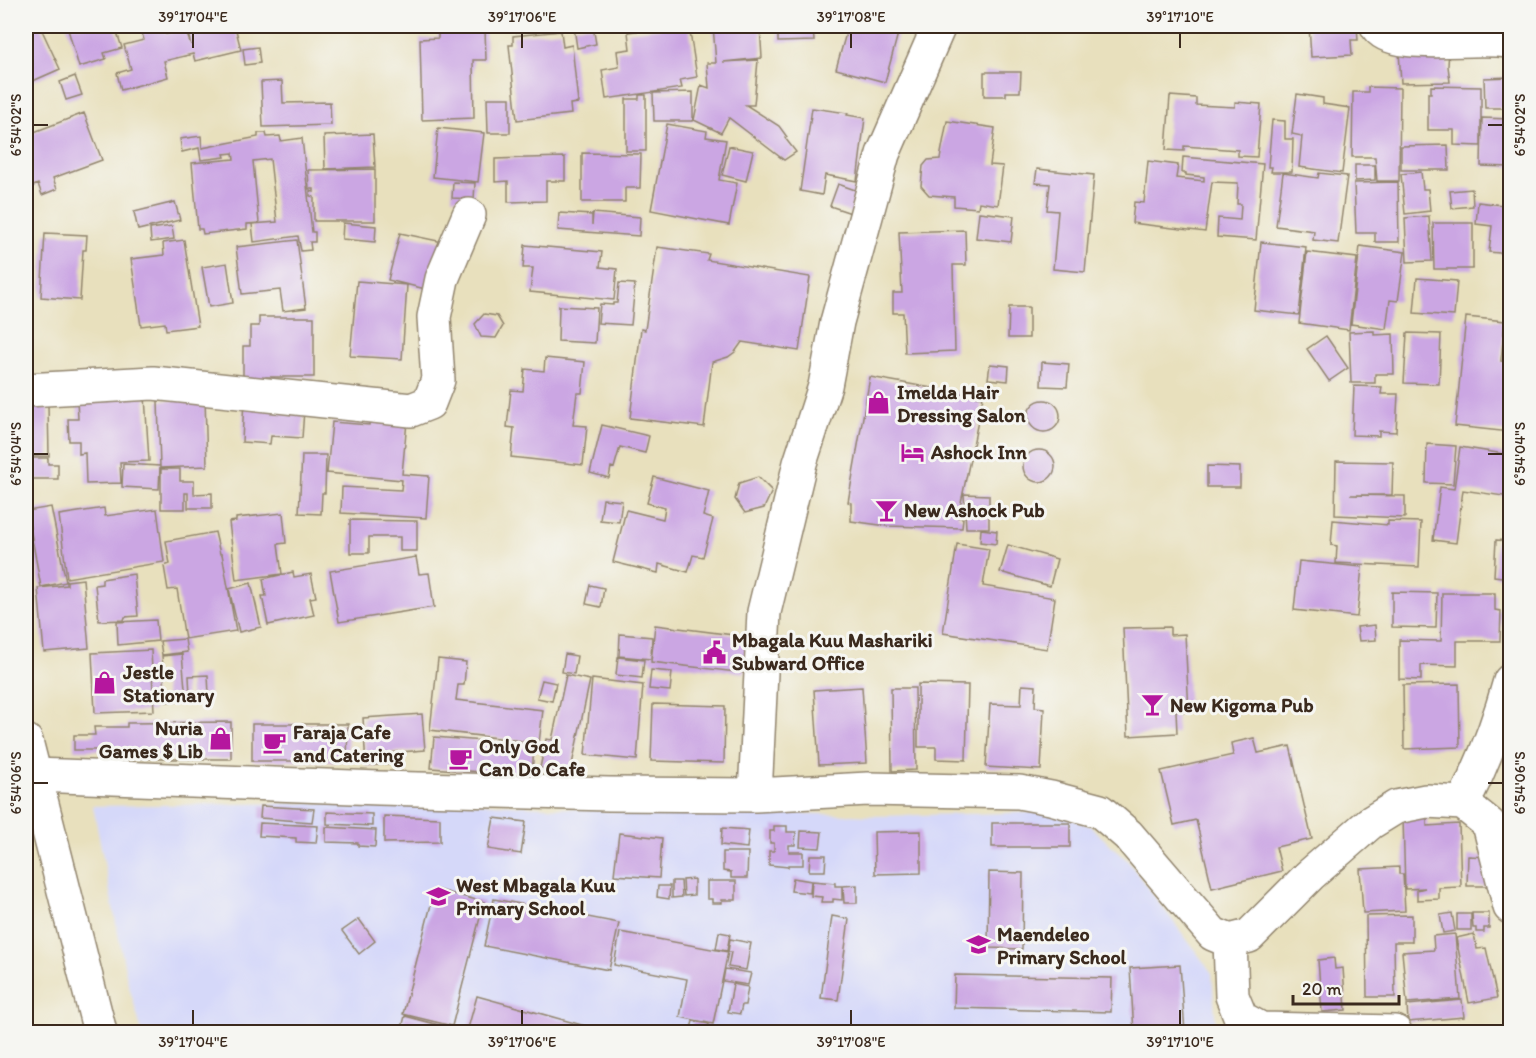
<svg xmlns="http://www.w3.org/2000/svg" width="1536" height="1058" font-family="Itim,sans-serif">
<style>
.built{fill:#d5d8f9}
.building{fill:#cba6e3}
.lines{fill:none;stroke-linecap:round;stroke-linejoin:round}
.street-casing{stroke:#92856e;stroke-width:36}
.secondary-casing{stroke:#92856e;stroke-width:36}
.street{stroke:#fff;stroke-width:33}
.secondary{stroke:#fff;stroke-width:33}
.ticks{fill:none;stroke:#3b2a1e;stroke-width:2}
.labels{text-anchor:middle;stroke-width:6;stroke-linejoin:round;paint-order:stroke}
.poi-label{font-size:20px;font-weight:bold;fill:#3b2a1e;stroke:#f6f6f2;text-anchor:start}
.neatline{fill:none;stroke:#3b2a1e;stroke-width:2}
.ticks-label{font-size:15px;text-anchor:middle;fill:#3b2a1e}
</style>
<rect width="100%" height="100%" fill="#f6f6f2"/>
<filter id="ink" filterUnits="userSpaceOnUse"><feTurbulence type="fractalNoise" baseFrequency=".0167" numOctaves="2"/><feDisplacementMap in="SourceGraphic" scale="12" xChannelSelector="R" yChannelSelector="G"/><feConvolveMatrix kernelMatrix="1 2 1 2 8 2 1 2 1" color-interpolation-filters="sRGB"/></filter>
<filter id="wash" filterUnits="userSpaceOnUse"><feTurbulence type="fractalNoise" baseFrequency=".008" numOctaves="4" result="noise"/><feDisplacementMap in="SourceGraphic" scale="24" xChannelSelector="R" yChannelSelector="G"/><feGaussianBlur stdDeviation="1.35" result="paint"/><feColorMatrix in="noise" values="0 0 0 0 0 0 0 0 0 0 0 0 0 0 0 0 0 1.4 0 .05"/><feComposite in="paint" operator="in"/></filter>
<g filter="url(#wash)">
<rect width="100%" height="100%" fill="#e8e0bd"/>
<!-- built -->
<path class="built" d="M447,801l178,11h140l111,4 177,-4 37,14 37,34 85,113 4,59h-1074l-15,-53 -34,-173z"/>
<g id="blocks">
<!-- building -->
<path class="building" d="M26,26h14l20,43 -34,15z
M67,26h48l7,22 -18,5 2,6 -27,8z
M186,26h49l6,24 -46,11 -2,-7 -29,7 4,16 -47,13 -4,-17 14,-4 -7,-24 20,-5 -2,-7 22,-6 2,7 19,-5 6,16z
M582,26h11l3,18 -19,4 -3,-21z
M660,26h29l8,51 -17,3 2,8 -76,11 -4,-29 17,-3 -2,-16 13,-2 -2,-17 33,-4z
M713,26h47l2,32 -39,4 35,-2 -4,45h-8l33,21 8,11 -2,1 11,14 -12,8 -55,-42 -8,15 -27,-13 7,-35 8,3 -2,-25h9z
M778,26h35l1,15 -36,1z
M848,26h52l-15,56 -49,-13z
M1309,26h48l1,14h-7l1,15 -41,2z
M485,29l1,31h-13l1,58 -52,2 -2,-81 18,-1v-7z
M561,31l2,16 9,-2 6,58 -8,1 1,10 -54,6 -8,-75h4v-9z
M258,47l2,16 -15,2 -2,-16z
M1449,49l-1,17 2,16 -49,1 -2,-32z
M984,72h37l-1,20h-14v4h-22z
M75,76l7,19 -16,5 -6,-18z
M1510,77v31h-25l-1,-30z
M282,81l1,22 47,-1 1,23 -68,2 -2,-45z
M1431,86l50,1v59l-27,-1v-15h-26v-37h3z
M1368,87l32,1 -1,93h-22l-2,-24h-23l1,-65h15z
M693,92v29h-39l-1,-28z
M1297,94l26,4v6l27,4 -8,65 -43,-6 3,-31 -10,-2z
M639,95h7v56h-20v-52h13z
M1170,96l26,2v7l39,2v-5l26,2 -4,53 -19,-1v-6l-54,-4v5l-18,-1z
M487,98h23v35h-22z
M812,108l36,5 -1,2 18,3 -8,63 -32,-6 -3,20 -22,-4z
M84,113l18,47 -49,18 4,11 -15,6 -4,-11 -12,5v-54z
M1482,118l28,1v48l-29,-1z
M1272,120l13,1v18h8l-1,33h-21l1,-5h-4z
M947,121l48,7 -5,37 13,1 -5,39 -19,-3 -1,6 -24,-2v-9l-25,-2 -8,-9 2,-20 5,-6 12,-1z
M667,124l40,7 -1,6 20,3 -7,40 18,3 -8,42 -78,-15z
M438,128l46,5 -6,49 -45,-5z
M258,133h8l1,4 13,-1 1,5 21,-3 10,94h3v10h-5l1,8 -10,1 -3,-15 -44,6 -2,-18 25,-2 -7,-63 -17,2 6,62 -12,1v5l-44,5 -1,-5h-4l-6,-66 42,-4 -1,-6 -9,1 1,3 -24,3 -2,-12 -17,4 -2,-13 21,-3 1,12 56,-11z
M373,134l2,33 -50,2 -1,-33z
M1448,145l1,25h-48v-24z
M729,146l24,5 -7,30 -24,-6z
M582,153l59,1 -1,34h-15v14h-43z
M565,157v24h-19v20l-38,1v-21l-13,1v-23z
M1183,157l80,7 -7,76 -39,-3 1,-19 22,2 1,-16h-4l1,-21 -26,-1 -7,50 -73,-9 2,-21 10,1 4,-42 30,4 -2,13 28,3v-4l-18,-2v-2h-4z
M1355,165h20v15l-20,1z
M375,169v52h-61v-24l-4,-1v-5l4,1v-3h-5l-1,-19z
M1037,169l57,6 -9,97 -32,-3 5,-58 -11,-1 3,-26 -15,-1z
M1421,172l2,17h5l2,22 -25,3 -4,-40z
M1283,173l35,5 1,-5 28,3 -9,67 -25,-3 1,-9 -38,-5z
M453,182l22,1 -1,16 -22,-1z
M1398,182l1,60h-24v-9h-19l-2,-50z
M838,184l23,8 -7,22 -24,-8z
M1472,189l1,17 -21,2 -2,-17z
M175,202l5,18 -42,10 -4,-18z
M1478,202l32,4v48l-21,-2 3,-26 -16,-2z
M979,212l35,4 -3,26 -35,-4z
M559,213l33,2v10l1,-12 47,4 -1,19 -81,-6z
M1429,216l3,45 -25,1 -2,-44z
M343,223l33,3 -1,16 -33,-3z
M1433,223h40v46h-39z
M172,226l2,13 -23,3 -1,-13z
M965,230l1,35h-13l2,86 -50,2 -2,-40h-10v-20h9l-3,-61z
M45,233l42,2 -1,15h-3l-3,50 -39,-3z
M400,233l43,9 -9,49 -46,-11z
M184,240l14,86 -32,4 -1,-7 -24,3 -10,-67 33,-4 -1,-12z
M297,240l9,68 -23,3 -3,-21 -38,4 -6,-47z
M1261,242l45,5 -7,68 -45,-5z
M525,245l77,7 -2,15 17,2 -3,31 -84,-8 3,-24h-10z
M1360,246l45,6 -7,49 -8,-1 -4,29 -35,-5z
M657,247l52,7 -2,6 103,17 -11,74 -57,-9 -7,10 -7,5 -16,5 -8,65 -74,-9 11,-89 4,1z
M1307,252l50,6 -8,72 -50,-7z
M227,263l6,40 -24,4 -7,-40z
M1417,278l40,3 -3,35 -40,-3z
M357,281l50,4 -5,74 -52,-3z
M619,283l16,1 -4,41 -33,-2 2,-19 13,1v-2h4z
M559,306l38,2 -2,35 -37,-2z
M1009,307h20v31h-21z
M484,314l13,2 6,10 -7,12 -15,-1 -6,-13z
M259,317h55v60h-48v10h-23v-41h7v-20h9z
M1466,317l39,4 -4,40 9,1 -6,53h6v17l-55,-6z
M1374,331v4l19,-1 1,40h-19v9h-24l-2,-51z
M1407,333l34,1 -2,50 -35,-1z
M1326,336l22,32 -19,13 -22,-32z
M545,358l40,4 -3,31h-5l-4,32 14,1 -4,39 -72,-8 3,-29 -7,-1 4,-37 12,1 2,-22 19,2z
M1042,362l27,2 -2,23 -26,-1z
M990,364l19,2 -1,15 -20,-2z
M870,377l113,20 -25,120 5,1 -1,10 -75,-2 -36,-5v-18l-3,-1z
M1354,386l28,1 -1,7h17l-2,38 -17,-1v5l-27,-1z
M145,396l4,65 -29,1 1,21 -35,1 -1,-31 -6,1v-13h-10l-1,-22h10l-1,-20z
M244,398l60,12 -2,28 -31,-2 -1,8 -28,-2z
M205,399l2,67 -47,2 -2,-67z
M1028 416a16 16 0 1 1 32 0a16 16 0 1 1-32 0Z
M48,404l1,52h-23v-51z
M370,419l37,3 -5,52 27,2 -3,42 -85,-5 1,-26 59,3 1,-10 -75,-7 5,-51 37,3z
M602,425l47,11 -4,17 -25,-6 -6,21 -3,-1 -2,11 -19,-5z
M1427,444l29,2 -3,38 -27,-1z
M1460,447l50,8v42l-47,-7 -7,53 -23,-3 7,-53 14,2z
M1023 466a16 16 0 1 1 32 0a16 16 0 1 1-32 0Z
M302,455h24l-1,38h-3l-1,21 -22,-1z
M26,458h22v6h10v15h-32z
M1336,461l57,1 -1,33h-42l55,1v22l-70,-3z
M123,464l37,2 -1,23 -37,-2z
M1207,466l33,1v20h-33z
M161,469h19v12h14v13l18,-1v15h-24v-15h-3v16h-24z
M654,477l55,14 -6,25 10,3 -10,38 -10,-2 -5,17 -29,-8 -1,9 -45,-11 13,-52 37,9 2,-11 -18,-5z
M758,477l14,14 -8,17 -19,5 -10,-14 4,-16z
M964,494l25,1v33h-23z
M603,499l19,2 -3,21 -19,-2z
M51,507l15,75 -25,5 -14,-76z
M104,508l1,8 52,-7 7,53 -97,16 -8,-63z
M283,513l3,30 -8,1 4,30 -46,6 -7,-58 7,-1v-3z
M350,520l67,1v30h-17v-14h-31v16h-19z
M1333,520l55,5v-4l33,1 -2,45 -83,-4 1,-17 -6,-1z
M981,529l16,2 -1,13 -16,-2z
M215,532l5,22h2l14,77 -51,8 -8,-50 -9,1 -4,-24 6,-2 -4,-23z
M1496,540l14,1v37l-16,-2z
M957,544l32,5 -6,37 72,12 -8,51 -104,-16z
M1008,545l49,14 -7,27 -50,-14z
M416,557l3,17 10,-1 5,34 -95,15 -9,-51z
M1299,561l63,6 -5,50 -63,-7z
M293,572l1,5 17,-3 5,23 -6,1 4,17 -46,10 -6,-29h4l-3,-17z
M134,574l4,42 -13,1 -1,3 -25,1 -4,-36 7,-1v-5z
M83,579l6,69 -45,4 -6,-64 29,-3v-4z
M251,583l10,44 -22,5 -10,-43z
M590,585l14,3 -3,19 -15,-3z
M1392,592l45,1 -1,35 -44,-1z
M1442,593h53v17l6,1 -1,30h-43v25l-36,-1v15l-22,-1v-39l42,1z
M156,620l2,21 -40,4 -1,-23z
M655,625l94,12 -4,36 -94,-11z
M1375,625l1,15 -17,1 -2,-14z
M1170,627v8l15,-1 4,78 -13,-1 1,22 -49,3 -5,-108z
M620,634l32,3 -1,22 -32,-3z
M185,639l2,13 -25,3 -2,-14z
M151,650l3,61 -59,2 -3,-60z
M182,654l4,46 -20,2 -4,-46z
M565,654l12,2 -3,18 -12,-2z
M618,657l26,3 -2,18 -26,-3z
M438,659l28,3 -2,23h-6l-2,15 87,10 -4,33 -109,-13z
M651,670l21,2 -2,19 -21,-2z
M208,675l1,20 -19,1 -1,-20z
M566,675l24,5 -20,94 -30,-6 6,-29 6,1z
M592,679l51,6 -6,75 -52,-5z
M542,680l14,3 -4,18 -15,-3z
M918,684l50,1 -2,75 -30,-1v-12h-18z
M1459,684l1,63 -56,2 -1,-64z
M1022,685l14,1 -1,21 9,1 -3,62 -55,-3 4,-63 31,1z
M862,687l5,76 -48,2 -5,-75z
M891,688h24l1,82 -24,1z
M653,704l72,2 -1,57 -73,-2z
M422,714l3,36 -37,3v11l-22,2 -3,-48z
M231,722v37h-102v-9h-55v-15h21l-1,-8h33v-4z
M252,724h96l-1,37h-95z
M434,737l100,8 -2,31 -101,-8z
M1254,738l4,15 32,-7 22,93 -36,8 6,24 -70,17 -16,-68 -22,5 -13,-54 72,-16 -2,-12z
M261,806l53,3 -2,13 -52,-4z
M327,812l45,2v12l-45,-2z
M384,816l56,2v24l-56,1z
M1427,817v9l32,-2 2,63 -22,1v11l-22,1v-10l8,-2 -20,1 -2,-71z
M494,818l32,4 -5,32 -33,-5z
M260,823l58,3 -2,17 -20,-1v-4l-37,-2z
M992,823h78v24h-78z
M774,826h13v6h9l-1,13h-6v7h14v13h-15v2l-19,-2v-14h5v-8h-4v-12h4z
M326,827l50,3 -1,17 -17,-1v-3l-32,-1z
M722,828l27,2 -2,18 -26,-3z
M801,831l21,1 -2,16 -20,-1z
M921,831v42l-46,1 -1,-42z
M619,833l43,5 -3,40 -45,-3z
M723,852h25l-1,26h-16v-6l-8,-1z
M810,855h16l-1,16h-16z
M1468,856l20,1v29h-21z
M1399,867v7h4l2,37 -42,2 -3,-44z
M989,872l34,1 -1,76 -34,-1z
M793,878l18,3 -1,12 -19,-2z
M694,879v16l-10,1 -1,-16z
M672,881h9l1,16 -10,1z
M707,881h29v19h-14v3h-10v-4h-5z
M812,881l23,2v3h7v14l-9,-1v3h-12l1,-5 -11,-1z
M857,885v18h-13l-1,-17z
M658,886h12l-1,13 -12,-2z
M435,889l49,13 -32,124 -49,-12z
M494,899l125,24 -10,47 -125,-24z
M1452,913l3,18 -12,2 -3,-18z
M1472,913h17v15h-5v4h-8v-4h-3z
M1457,914h14v16h-14z
M1412,915v27h-18l1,55h-28l-1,-81z
M832,916l17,3 -11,81 -17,-2z
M359,919l16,22 -16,13 -17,-23z
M620,932l108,20 -15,72 -33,-7 7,-38 -73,-14z
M719,932l11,2 -3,17 -11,-2z
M1455,934l5,65 -53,4 -5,-51 32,-2 -1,-14z
M1474,934l3,15 9,-1 11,50 -28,5 -13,-65z
M730,939l21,4 -5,27 -18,-3 3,-15h-3z
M1334,958l1,11 8,-1 3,42 -24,2 -4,-52z
M1180,965l5,67h-51l-4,-64z
M725,969l26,4 -3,12 -25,-4z
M955,975l157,3 -1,34 -157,-4z
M733,984l15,3 -3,18h-3l-2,9 -12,-2z
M477,996l130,36h-140z
M1462,1000l2,17 -56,5 -1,-17z
M405,1016l45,12 -1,4h-48z
M693,1021l16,3 -2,8h-17z"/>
</g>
</g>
<g filter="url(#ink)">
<use href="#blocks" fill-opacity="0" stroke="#92856e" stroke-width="1.5"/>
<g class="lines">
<defs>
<path id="street" d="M1377,26c13,26 105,8 133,16
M26,390l127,-7 258,27 18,-7 9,-23 -4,-63 8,-38 27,-64
M35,775l344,13 230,6 146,1 113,-6 151,3 32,6 49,13 28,24 85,99 17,7 19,-5 61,-61 60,-52 26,-16 30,-6 37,2 26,21 21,83
M755,795l9,-183 36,-149 25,-77 12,-64 46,-168 56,-128
M1463,803c21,-41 35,-78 47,-122
M1230,941l2,55 9,22 20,11 134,3"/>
<path id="secondary" d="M26,741l74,291"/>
</defs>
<!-- street casing -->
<use href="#street" class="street-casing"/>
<!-- secondary casing -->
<use href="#secondary" class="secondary-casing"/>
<!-- street -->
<use href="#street" class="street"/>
<!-- secondary -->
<use href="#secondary" class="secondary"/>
</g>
</g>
<!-- ticks -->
<path class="ticks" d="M193,33v15M522,33v15M851,33v15M1180,33v15M33,125h15M1488,125h15M33,454h15M1488,454h15M33,783h15M1488,783h15M193,1010v15M522,1010v15M851,1010v15M1180,1010v15"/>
<!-- icons -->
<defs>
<symbol id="shop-bare" viewBox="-9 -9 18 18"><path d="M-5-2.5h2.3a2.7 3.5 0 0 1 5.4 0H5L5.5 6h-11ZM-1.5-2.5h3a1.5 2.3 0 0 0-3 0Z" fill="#b5179e" stroke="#f6f6f2" stroke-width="2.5" paint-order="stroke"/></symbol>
<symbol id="hotel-bare" viewBox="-9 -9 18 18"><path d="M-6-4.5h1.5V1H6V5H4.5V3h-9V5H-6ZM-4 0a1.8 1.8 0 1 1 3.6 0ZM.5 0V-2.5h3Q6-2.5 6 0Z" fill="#b5179e" stroke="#f6f6f2" stroke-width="2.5" paint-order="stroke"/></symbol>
<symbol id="bar-bare" viewBox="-9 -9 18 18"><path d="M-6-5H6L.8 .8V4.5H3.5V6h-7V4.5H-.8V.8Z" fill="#b5179e" stroke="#f6f6f2" stroke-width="2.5" paint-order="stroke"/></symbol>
<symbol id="civic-bare" viewBox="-9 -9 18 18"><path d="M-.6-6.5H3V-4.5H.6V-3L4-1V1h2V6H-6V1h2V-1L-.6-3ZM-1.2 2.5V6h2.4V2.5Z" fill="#b5179e" stroke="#f6f6f2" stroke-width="2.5" paint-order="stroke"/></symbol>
<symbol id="cafe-bare" viewBox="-9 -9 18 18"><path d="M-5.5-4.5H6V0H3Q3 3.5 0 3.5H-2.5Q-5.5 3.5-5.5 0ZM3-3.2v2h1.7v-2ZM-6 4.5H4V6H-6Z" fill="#b5179e" stroke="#f6f6f2" stroke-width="2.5" paint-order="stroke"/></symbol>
<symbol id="school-bare" viewBox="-9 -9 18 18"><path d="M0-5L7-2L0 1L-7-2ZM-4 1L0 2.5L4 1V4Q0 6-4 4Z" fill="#b5179e" stroke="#f6f6f2" stroke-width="2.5" paint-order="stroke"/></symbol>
</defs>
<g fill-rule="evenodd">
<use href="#shop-bare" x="862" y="386" width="33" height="33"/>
<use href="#hotel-bare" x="896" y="436" width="33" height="33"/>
<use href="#bar-bare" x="870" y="494" width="33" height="33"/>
<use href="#civic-bare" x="698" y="636" width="33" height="33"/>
<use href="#shop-bare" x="88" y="666" width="33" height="33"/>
<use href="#bar-bare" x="1136" y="688" width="33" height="33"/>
<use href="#shop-bare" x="204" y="722" width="33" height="33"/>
<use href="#cafe-bare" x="258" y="726" width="33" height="33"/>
<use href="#cafe-bare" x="444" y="742" width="33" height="33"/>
<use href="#school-bare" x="422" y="880" width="33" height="33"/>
<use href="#school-bare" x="962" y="928" width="33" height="33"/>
</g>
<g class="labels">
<!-- poi labels -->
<g class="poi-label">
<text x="897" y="399">Imelda Hair<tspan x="897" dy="23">Dressing Salon</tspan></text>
<text x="931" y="459">Ashock Inn</text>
<text x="904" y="517">New Ashock Pub</text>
<text x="732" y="647">Mbagala Kuu Mashariki<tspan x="732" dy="23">Subward Office</tspan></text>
<text x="123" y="679">Jestle<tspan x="123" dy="23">Stationary</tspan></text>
<text x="1170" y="712">New Kigoma Pub</text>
<text x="203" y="735" text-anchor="end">Nuria<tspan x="203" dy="23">Games $ Lib</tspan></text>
<text x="293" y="739">Faraja Cafe<tspan x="293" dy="23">and Catering</tspan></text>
<text x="479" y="753">Only God<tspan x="479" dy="23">Can Do Cafe</tspan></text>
<text x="456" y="892">West Mbagala Kuu<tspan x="456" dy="23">Primary School</tspan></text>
<text x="997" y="941">Maendeleo<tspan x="997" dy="23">Primary School</tspan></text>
</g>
</g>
<!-- margin -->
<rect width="1536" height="1058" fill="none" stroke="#f6f6f2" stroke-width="66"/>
<!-- scale -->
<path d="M1293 995v9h106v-9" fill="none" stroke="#3b2a1e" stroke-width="3"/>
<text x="1302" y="995" font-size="18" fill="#3b2a1e" stroke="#f6f6f2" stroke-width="4.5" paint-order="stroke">20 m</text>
<rect x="33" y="33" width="1470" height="992" class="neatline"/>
<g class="ticks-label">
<text x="193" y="22">39°17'04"E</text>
<text x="522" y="22">39°17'06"E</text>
<text x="851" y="22">39°17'08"E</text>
<text x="1180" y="22">39°17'10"E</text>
<text transform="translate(16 125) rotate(-90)" y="5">6°54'02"S</text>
<text transform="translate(1520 125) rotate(-90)" y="5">6°54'02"S</text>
<text transform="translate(16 454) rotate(-90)" y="5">6°54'04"S</text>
<text transform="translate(1520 454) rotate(-90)" y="5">6°54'04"S</text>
<text transform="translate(16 783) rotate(-90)" y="5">6°54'06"S</text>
<text transform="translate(1520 783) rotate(-90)" y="5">6°54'06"S</text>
<text x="193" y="1047">39°17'04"E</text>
<text x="522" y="1047">39°17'06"E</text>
<text x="851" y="1047">39°17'08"E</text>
<text x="1180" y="1047">39°17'10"E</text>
</g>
</svg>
